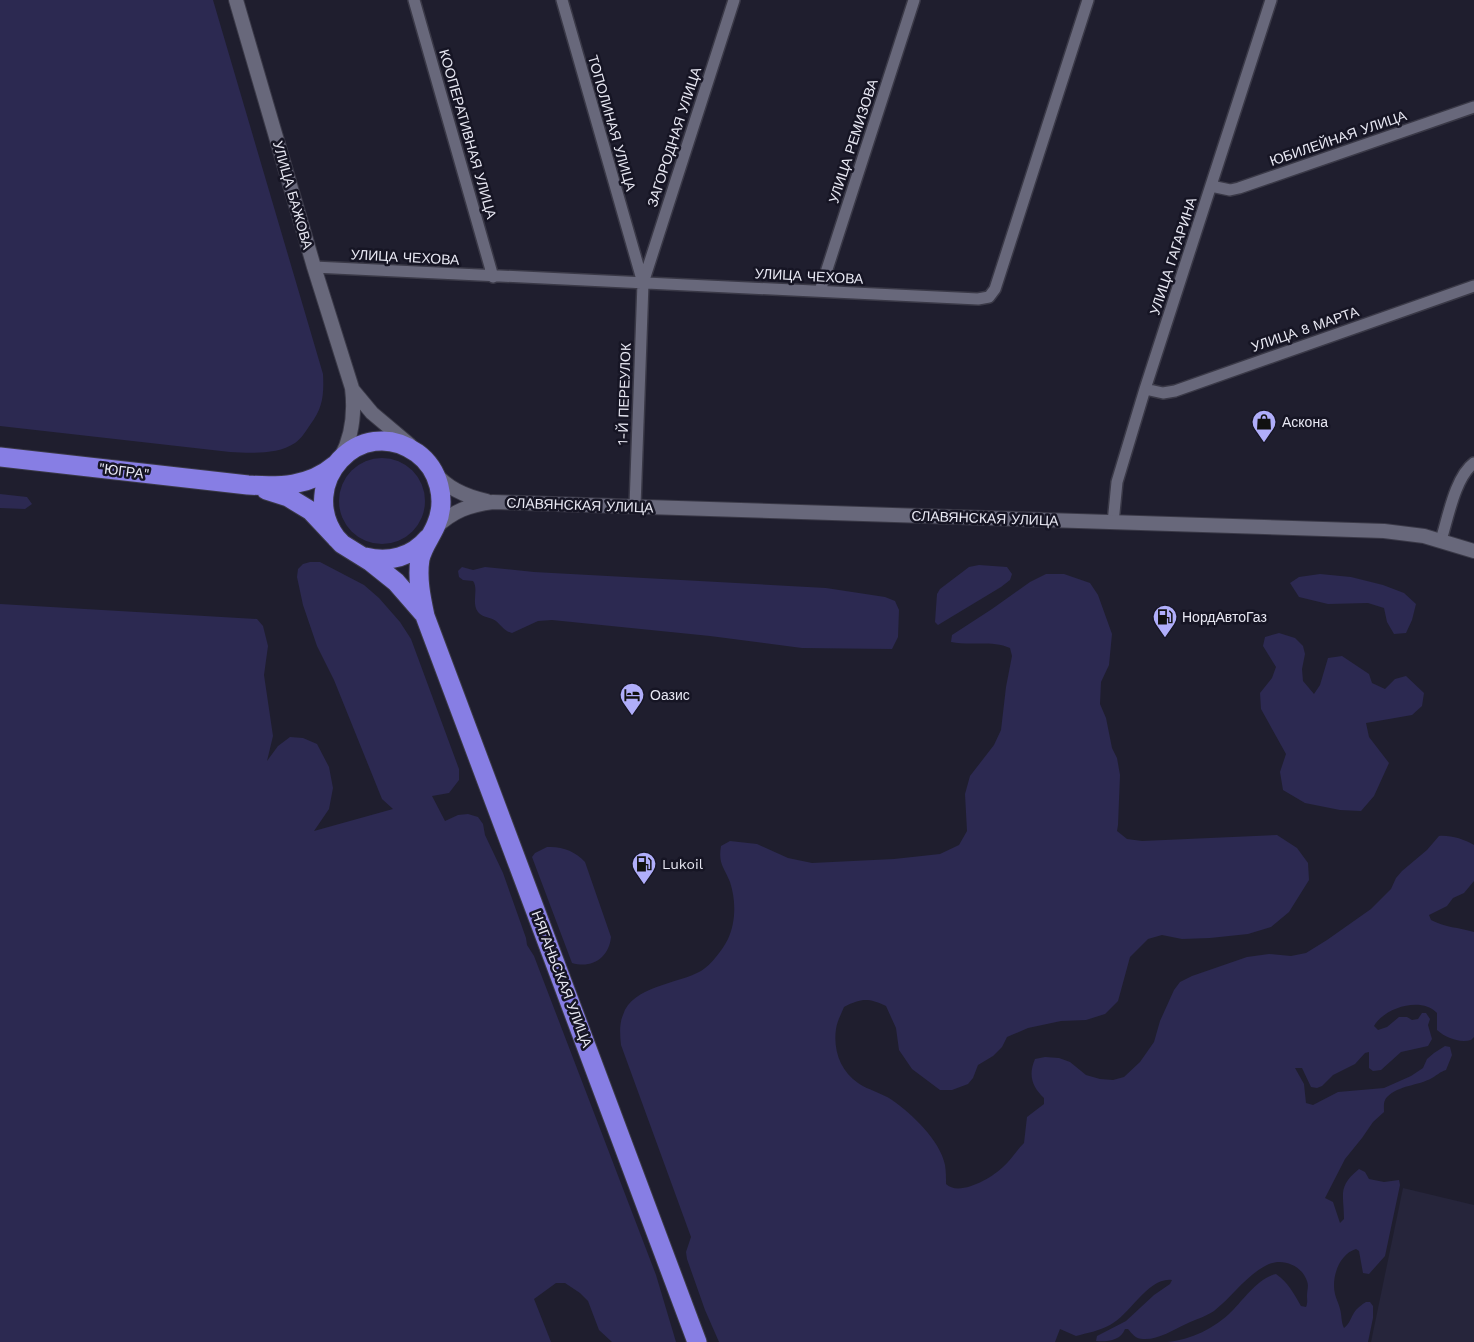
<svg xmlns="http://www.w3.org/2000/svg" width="1474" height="1342" font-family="'Work Sans',sans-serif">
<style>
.built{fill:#26253b}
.green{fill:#2c2951}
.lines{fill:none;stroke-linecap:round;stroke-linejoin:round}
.minor-casing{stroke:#3a3947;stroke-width:14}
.tertiary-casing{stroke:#3a3947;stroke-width:16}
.trunk-casing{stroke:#3a3947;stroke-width:21}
.minor{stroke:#68687b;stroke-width:11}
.tertiary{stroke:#68687b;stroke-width:14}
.trunk{stroke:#877ee4;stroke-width:19}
.labels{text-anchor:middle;stroke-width:5;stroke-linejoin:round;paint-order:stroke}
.street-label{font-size:14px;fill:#e8e8f3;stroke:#161524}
.poi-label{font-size:14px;fill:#e8e8f3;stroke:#161524;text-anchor:start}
</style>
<rect width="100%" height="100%" fill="#1f1e2e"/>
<!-- built -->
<path class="built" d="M1403,1188l71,17v137h-103z"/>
<!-- green -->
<path class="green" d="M0,0h213l110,374c1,21 0,34 -13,51 -4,6 -9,14 -15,18 -18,12 -45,10 -65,9l-230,-26z
M339 501a43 43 0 1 1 86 0a43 43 0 1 1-86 0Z
M0,494l27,3 5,7 -7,5 -25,-1z
M310,562h10l44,23 15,13 21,24 11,17 48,130v11l-10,13 -17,3 13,25 13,-6 10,-1 10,3 5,7 2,11 18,38 23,65 1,7 7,11 122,319 20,67h-64l-13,-12 -11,-29 -8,-8 -15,-10h-9l-22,16 17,43h-551v-738l257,15 6,7 5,20 -4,29 9,61 -6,25 11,-15 12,-9 13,1 14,6 12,23 4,21 -4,21 -15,22 79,-22 -11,-10 -48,-119 -17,-34 -14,-41 -6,-28 1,-8 5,-5z
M979,565l28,2 5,7 -2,6 -9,7 -63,38 -3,-3 2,-28 3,-5 29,-22z
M462,567l11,3 12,-3 49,5 292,16 59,9 10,4 4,9 -1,27 -6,12 -90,-1 -92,-12 -158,-16 -14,1 -26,12c-8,-2 -10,-7 -16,-12 -5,-4 -13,-3 -18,-9 -7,-9 1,-23 -5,-31l-10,-1 -4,-3 -1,-6z
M1046,574h18l26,9 8,12 14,39 -3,31 -8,17 -1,22 6,14 6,30 5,10 3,17 -2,50 -1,6 10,8 15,2 135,-6 20,13 11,15 1,17 -20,32 -18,15 -23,7 -38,4 -28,1 -20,-4 -14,4 -18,18 -12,44 -13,13 -19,6 -25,1 -33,7 -21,9 -5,10 -9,9 -15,9 -5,13 -5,6 -16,6h-12l-28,-21 -13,-19 -3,-22 -10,-22c-18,-8 -24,-8 -42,1 -3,7 -7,15 -8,22 -3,20 4,42 22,54 10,7 24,10 34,17 20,14 48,40 53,65 1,6 1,13 1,19 13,13 46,-6 57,-17 8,-7 13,-16 21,-24l3,-26 17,-13v-6c-12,-11 -16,-23 -9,-39l10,-2 14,1 11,4 16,13 14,4 13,1 11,-3 16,-15 14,-20 6,-21 14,-31 6,-8 12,-6 55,-19 22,-3 22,2 15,-3 21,-13 44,-31 20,-20 5,-11 6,-7 25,-21 12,-14c11,-1 25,3 35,9v36l-10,12 -11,5 -6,8 -18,9 2,5c15,8 27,7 43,12v105l-3,3c-12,3 -25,-2 -34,-10v-17c-16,-17 -53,-5 -63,13l4,4 9,-3 12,-10h8l5,3 6,-1 4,-6h4l4,6 -2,6 4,14 -4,7 -27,6 -20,18 -8,1 -4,-3v-16l-4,1 -10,11 -22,11 -11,11 -5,2 -6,-1 -9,-19h-7l9,16 2,19 7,2 25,-13 46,-4 27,-12 12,-8 4,-9 7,-6 11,-7 5,1 2,8 -6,15c-6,2 -9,5 -14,8 -14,8 -33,7 -45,19 -4,4 -3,10 -3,15l-11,10 -11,16 -17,21 -20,39 8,4 7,21 4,-4c0,-25 -7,-32 15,-50l6,3 4,7 15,3 15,-2 1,5 -15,71 -16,18 -6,-1 -4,-22 -3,-2c-17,5 -25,29 -21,45 1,5 4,10 5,15 2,7 1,13 4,19 6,-4 7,-12 12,-18 3,-3 6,-6 10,-8h4l3,4v12l-5,24h-201c24,-2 48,-14 65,-31 12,-12 26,-33 44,-37 12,8 18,20 25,32l5,1c2,-5 1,-7 1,-11 0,-6 2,-10 0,-15 -5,-15 -23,-23 -38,-17 -22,10 -36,32 -55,47 -9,6 -18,8 -28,13 -13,6 -28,16 -43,15 -7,0 -11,-5 -15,-10h-3c-4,12 -19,13 -29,12l1,-5 29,-15 28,-26 16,-11 2,-4c-24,-3 -42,35 -62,45 -11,6 -23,8 -34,11l-16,-7 -5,13h-336l-14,-32 -18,-51 -1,-7 5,-15 -70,-192c-1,-10 -2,-21 2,-30 9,-29 55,-31 78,-44 10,-6 22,-22 27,-32 8,-17 8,-39 2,-57 -6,-15 -12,-18 -9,-36l9,-5 27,3 31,14 24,5 82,-4 46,-5 19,-9 8,-14 -2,-37 5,-18 24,-31 7,-15 5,-43 6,-31 -2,-8c-18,-8 -40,-2 -59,-6l1,-7 40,-26 38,-27z
M1320,574l31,3 32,8 21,8 12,11 -4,16 -6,13 -12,1 -7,-12 -3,-14 -16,-5 -40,1 -29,-7 -9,-14 9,-6z
M1279,633l16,5 8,8 2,8 -3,15 1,12 11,13 6,-9 8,-27 14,-2 27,18 3,9 13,6 10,-10 11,-3 18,17 -2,13 -10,9 -46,8 3,14 20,26 -15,33 -13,15 -21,-1 -35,-7 -22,-13 -3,-18 6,-18 -25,-45 -1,-16 12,-15 4,-11 -13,-21 2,-9z
M547,847c15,-1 28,4 38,15l26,75c-2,20 -18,32 -39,26l-40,-106 3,-4z"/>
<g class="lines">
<defs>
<path id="minor" d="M414,0l79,277
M562,0l81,283
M1211,186l19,4 9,-2 235,-81
M314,267l664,32 11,-2 6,-8 93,-289
M820,291l94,-291
M1145,389l18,4 12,-2 299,-105
M635,506l8,-223 91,-283
M1113,523l4,-41 28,-93 126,-389
M1441,540c7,-22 14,-63 33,-77"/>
<path id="tertiary" d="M236,0l78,267 38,121c3,25 1,47 -11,69
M352,389l20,24 38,32
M435,473c13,16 33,24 52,28
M435,528c18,-17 34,-23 58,-26l891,29 40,5 50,15"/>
<path id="trunk" d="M0,457l248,28c31,2 61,2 87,-20
M266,490l22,7 23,14 31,33 29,18 25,20 27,31
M337,539c-42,-55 23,-127 80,-86 22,16 30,47 19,72 -5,12 -13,21 -16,34 -3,19 1,38 5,57l272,726
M365,557c24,6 47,0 63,-19"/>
</defs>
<!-- minor casing -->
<use href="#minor" class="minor-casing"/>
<!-- tertiary casing -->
<use href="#tertiary" class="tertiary-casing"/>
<!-- trunk casing -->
<use href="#trunk" class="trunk-casing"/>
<!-- minor -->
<use href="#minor" class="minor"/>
<!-- tertiary -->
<use href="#tertiary" class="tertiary"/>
<!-- trunk -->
<use href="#trunk" class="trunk"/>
</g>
<!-- icons -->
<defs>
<symbol id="shop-pin" viewBox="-11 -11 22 30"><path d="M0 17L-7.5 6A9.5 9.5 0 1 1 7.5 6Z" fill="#b0aefa" stroke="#161524"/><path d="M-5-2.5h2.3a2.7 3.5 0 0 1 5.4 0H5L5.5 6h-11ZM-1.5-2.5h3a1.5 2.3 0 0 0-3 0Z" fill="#111"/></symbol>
<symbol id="fuel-pin" viewBox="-11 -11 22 30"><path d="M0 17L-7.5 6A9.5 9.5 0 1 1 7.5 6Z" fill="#b0aefa" stroke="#161524"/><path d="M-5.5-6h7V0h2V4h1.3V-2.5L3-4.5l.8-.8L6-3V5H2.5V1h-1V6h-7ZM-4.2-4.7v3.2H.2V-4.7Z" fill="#111"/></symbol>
<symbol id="hotel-pin" viewBox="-11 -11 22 30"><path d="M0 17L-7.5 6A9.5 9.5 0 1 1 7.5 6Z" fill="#b0aefa" stroke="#161524"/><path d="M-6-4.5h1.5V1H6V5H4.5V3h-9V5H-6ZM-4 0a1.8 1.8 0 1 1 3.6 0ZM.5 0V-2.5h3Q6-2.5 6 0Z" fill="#111"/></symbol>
</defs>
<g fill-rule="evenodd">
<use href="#shop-pin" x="1250" y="408" width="28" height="38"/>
<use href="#fuel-pin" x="1151" y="603" width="28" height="38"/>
<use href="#hotel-pin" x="618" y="681" width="28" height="38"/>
<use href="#fuel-pin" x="630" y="850" width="28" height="38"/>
</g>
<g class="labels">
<!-- street labels -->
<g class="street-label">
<text transform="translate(612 123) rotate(74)" y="5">ТОПОЛИНАЯ УЛИЦА</text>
<text transform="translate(468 134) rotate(74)" y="5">КООПЕРАТИВНАЯ УЛИЦА</text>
<text transform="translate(674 137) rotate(-72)" y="5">ЗАГОРОДНАЯ УЛИЦА</text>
<text transform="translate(1338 138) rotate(-19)" y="5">ЮБИЛЕЙНАЯ УЛИЦА</text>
<text transform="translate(853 141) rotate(-72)" y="5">УЛИЦА РЕМИЗОВА</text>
<text transform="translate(293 195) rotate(74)" y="5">УЛИЦА БАЖОВА</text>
<text transform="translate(1173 256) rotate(-72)" y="5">УЛИЦА ГАГАРИНА</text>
<text transform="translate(405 257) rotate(3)" y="5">УЛИЦА ЧЕХОВА</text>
<text transform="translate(809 276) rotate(3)" y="5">УЛИЦА ЧЕХОВА</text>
<text transform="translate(1305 329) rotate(-19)" y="5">УЛИЦА 8 МАРТА</text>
<text transform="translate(624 394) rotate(-88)" y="5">1-Й ПЕРЕУЛОК</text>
<text transform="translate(124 471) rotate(7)" y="5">"ЮГРА"</text>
<text transform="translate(580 505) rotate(2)" y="5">СЛАВЯНСКАЯ УЛИЦА</text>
<text transform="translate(985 518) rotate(2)" y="5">СЛАВЯНСКАЯ УЛИЦА</text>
<text transform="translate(562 979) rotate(69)" y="5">НЯГАНЬСКАЯ УЛИЦА</text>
</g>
<!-- poi labels -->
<g class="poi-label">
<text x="1282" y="427">Аскона</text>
<text x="1182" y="622">НордАвтоГаз</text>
<text x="650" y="700">Оазис</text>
<text x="662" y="869">Lukoil</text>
</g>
</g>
</svg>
